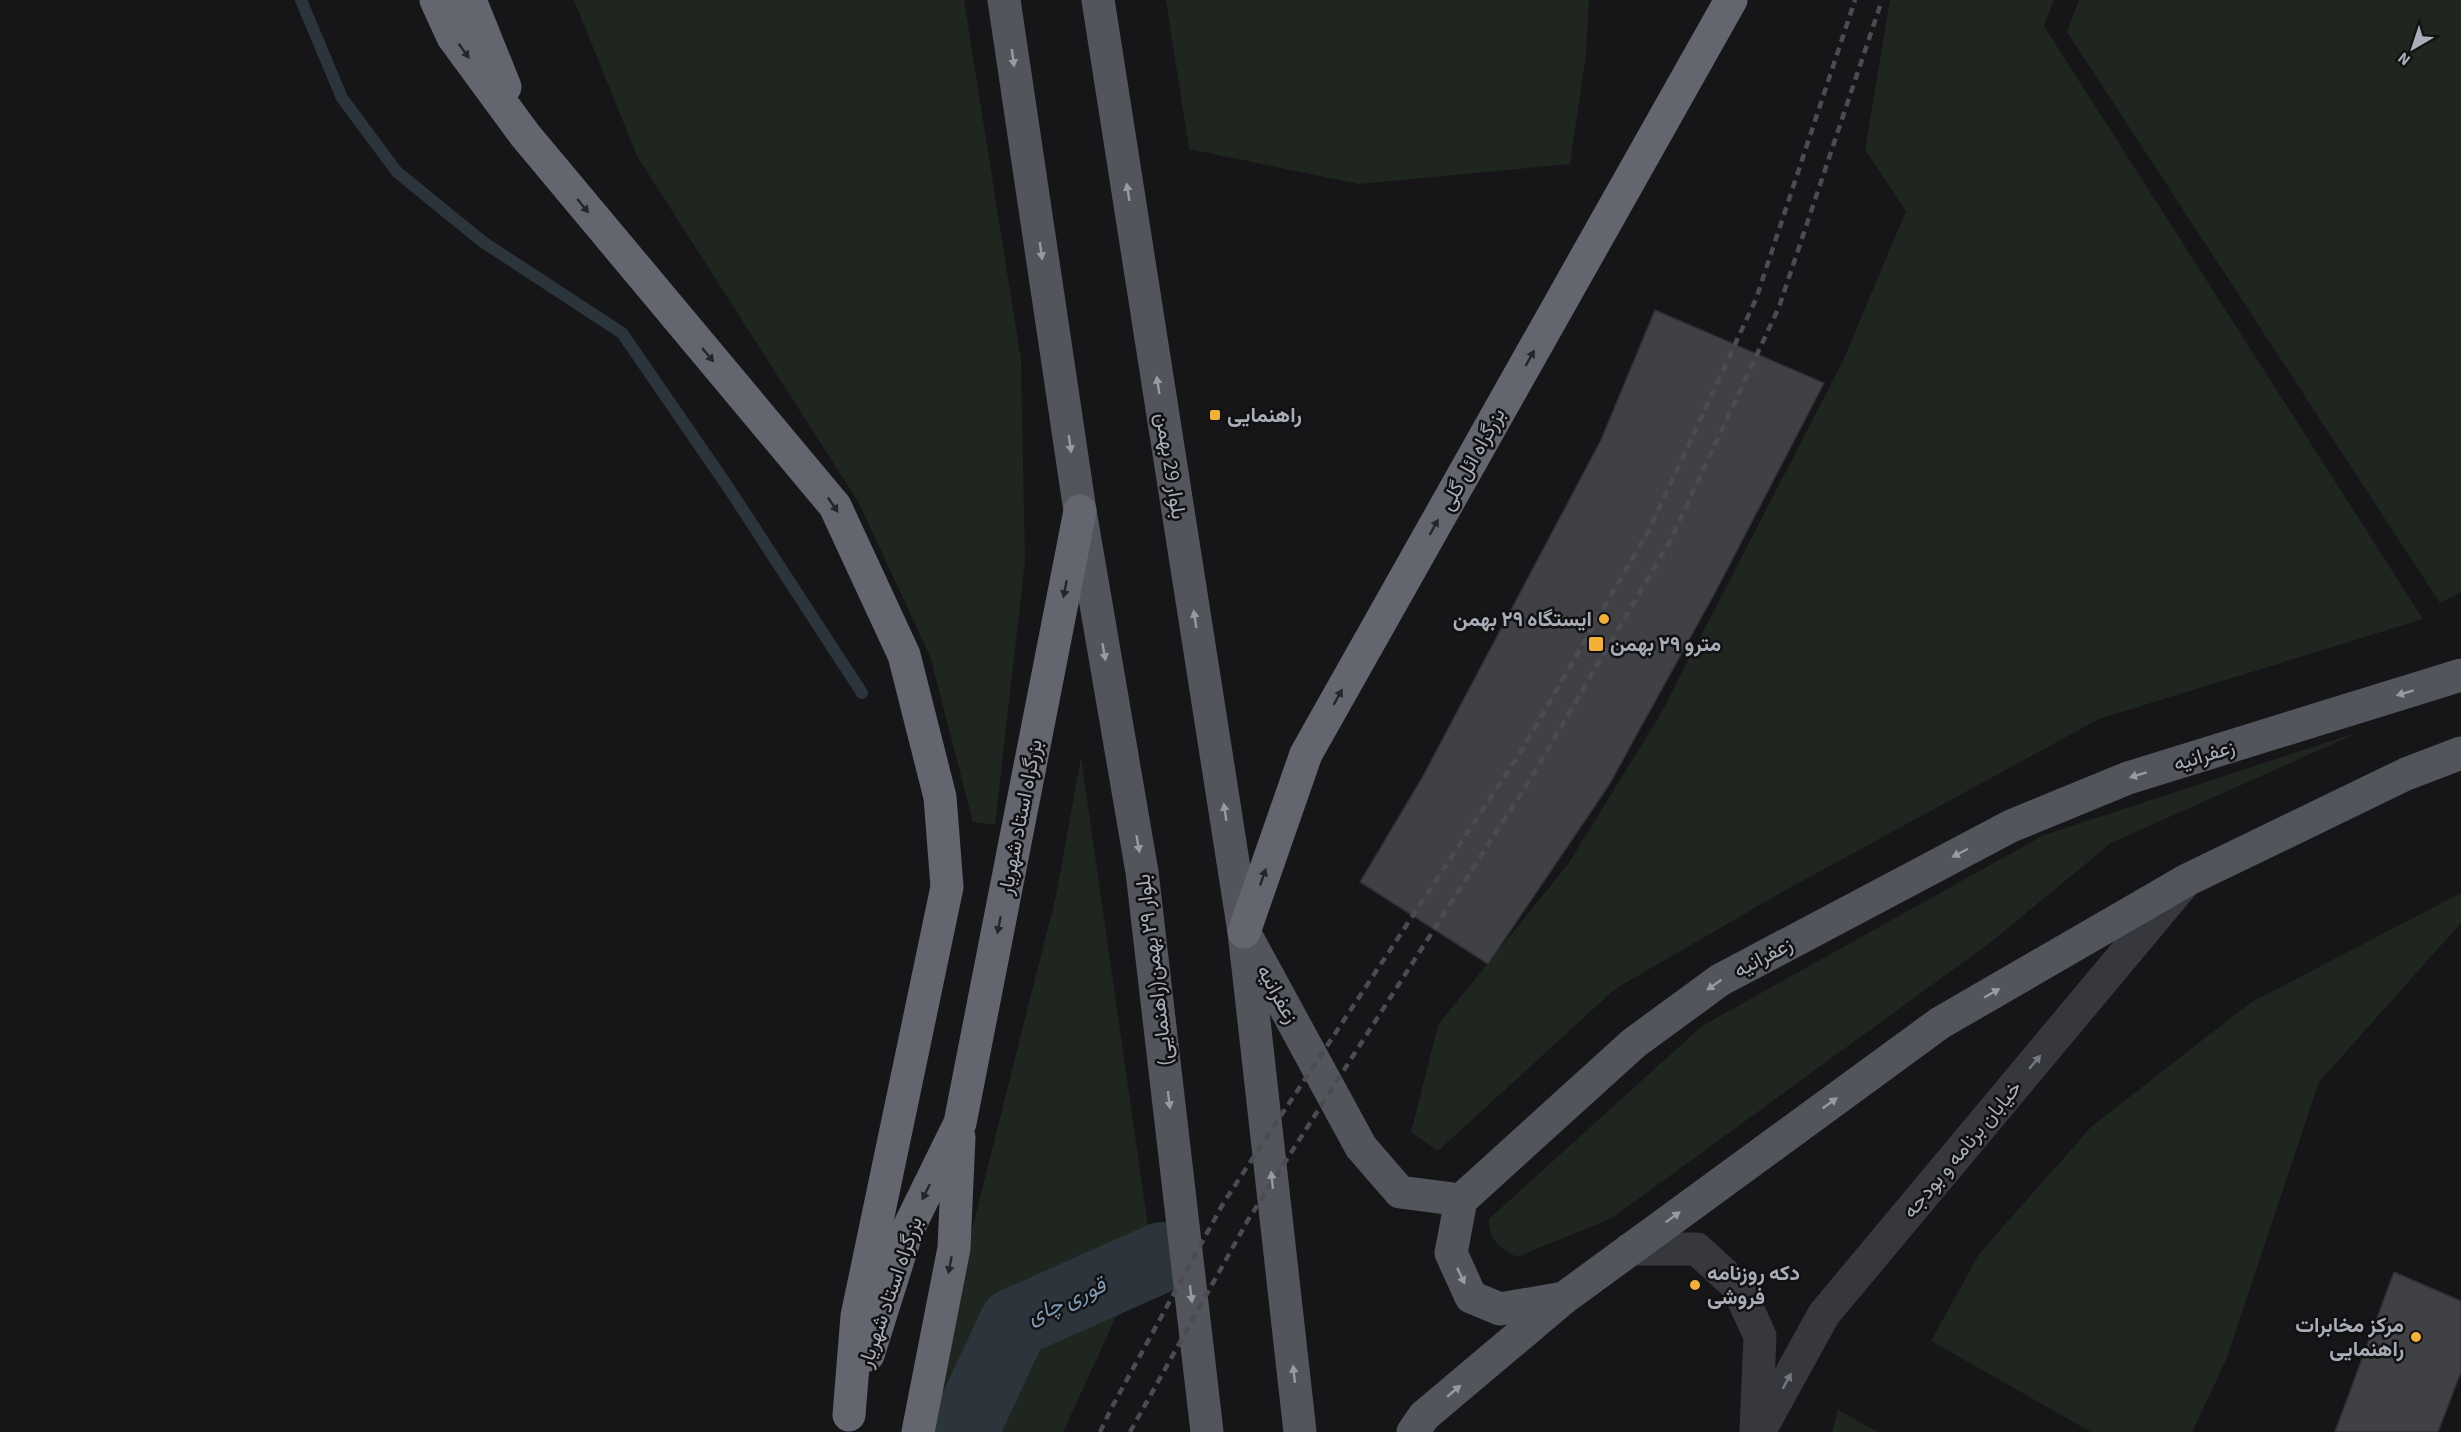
<svg xmlns="http://www.w3.org/2000/svg" width="2461" height="1432" font-family="'Source Sans 3',Vazirmatn,sans-serif">
<style>
.green{fill:#1e261f}
.lines{fill:none;stroke-linecap:round;stroke-linejoin:round}
.stream{stroke:#2c353c;stroke-width:12}
.river{stroke:#2c353c;stroke-width:70}
.building{fill:#404145;stroke:#303034;stroke-width:1.5}
.minor{stroke:#37383d;stroke-width:33}
.major{stroke:#53555c;stroke-width:33}
.highway{stroke:#63666e;stroke-width:33}
.rail{stroke:#4a4c52;stroke-width:4.5;stroke-dasharray:8 6;stroke-linecap:butt}
.oneway{fill:#26262a}
.oneway2{fill:#979ba6}
.oneway3{fill:#757881}
.poi-dot{fill:#f2b134;stroke:#111113;stroke-width:2}
.labels{text-anchor:middle;stroke-width:5;stroke-linejoin:round;paint-order:stroke}
.poi-label{font-size:21px;font-weight:bold;fill:#a8adb8;stroke:#111113;text-anchor:start}
.street-label{font-size:21px;fill:#a8adb8;stroke:#111113}
.water-label{font-size:22px;font-style:italic;fill:#7f9bb3;stroke:#111113}
</style>
<rect width="100%" height="100%" fill="#161618"/>
<!-- green -->
<path class="green" d="M574,0h390l57,360 4,201 -30,264 -22,-3 -43,-166 -71,-153 -222,-347z
M1166,0h423l-3,54 -16,110 -211,20 -170,-35z
M1890,0h164l-10,26 379,593 -324,100 -317,173 -167,97 -177,162 -27,-19 27,-107 130,-161 91,-147 184,-356 63,-150 -41,-61z
M2079,0h382v592l-21,11 -373,-571z
M2362,731l-251,112 -120,99 -379,276 -95,39c-17,-9 -28,-16 -28,-38l213,-193 342,-191z
M1081,757l73,511 -39,51 -52,113h-136l30,-143 99,-393z
M2461,893v30l-142,159 -93,278 -34,72h-101l-160,-91 48,-87 112,-127 159,-124z
M1838,1410l40,22h-46z"/>
<g class="lines">
<!-- stream -->
<path class="stream" d="M301,0l41,98 55,74 86,70 139,91 106,154 134,206"/>
<!-- river -->
<path class="river" d="M963,1432l51,-109 148,-66"/>
</g>
<!-- building -->
<path class="building" d="M1655,310l169,73 -108,208 -107,194 -121,179 -128,-82 62,-104 179,-338z
M2394,1272l67,29v71l-23,60h-103z"/>
<g class="lines">
<!-- minor -->
<path class="minor" d="M1630,1249h67l40,37 23,50 -4,94
M1759,1432l65,-118 359,-430"/>
<!-- major -->
<path class="major" d="M1004,0l76,511 62,361 65,560
M1098,0l146,932 56,500
M1244,932l117,215 39,45 61,8 173,-157 86,-63 291,-154 117,-48 333,-103
M1461,1200l-10,53 20,44 29,12 64,-11
M1413,1432l11,-16 140,-118 376,-275 247,-143 219,-106 55,-21"/>
<!-- highway -->
<path class="highway" d="M436,0l17,37 72,98 310,371 69,149 36,142 7,90 -90,429 -8,99
M470,0l35,87
M1244,932l62,-178 425,-754
M868,1355l39,-124 53,-108 120,-612
M918,1432l36,-184 5,-111"/>
<!-- rail -->
<path class="rail" d="M1100,1432l12,-25 112,-205 298,-452 128,-222 106,-229 99,-299
M1130,1432l118,-212 286,-447 137,-234 108,-232 103,-307"/>
</g>
<!-- one-way arrows -->
<defs><path id="oneway-solid" d="M-6-.8H1V-3.2L6.5 0L1 3.2V.8H-6Z" transform="scale(1.5)"/></defs>
<g class="oneway">
<use href="#oneway-solid" transform="translate(464 51) rotate(54)"/>
<use href="#oneway-solid" transform="translate(583 206) rotate(51)"/>
<use href="#oneway-solid" transform="translate(708 355) rotate(50)"/>
<use href="#oneway-solid" transform="translate(1530 358) rotate(-61)"/>
<use href="#oneway-solid" transform="translate(833 505) rotate(56)"/>
<use href="#oneway-solid" transform="translate(1434 527) rotate(-61)"/>
<use href="#oneway-solid" transform="translate(1065 589) rotate(101)"/>
<use href="#oneway-solid" transform="translate(1338 697) rotate(-61)"/>
<use href="#oneway-solid" transform="translate(1263 877) rotate(-71)"/>
<use href="#oneway-solid" transform="translate(999 925) rotate(101)"/>
<use href="#oneway-solid" transform="translate(926 1192) rotate(116)"/>
<use href="#oneway-solid" transform="translate(950 1265) rotate(101)"/>
</g>
<g class="oneway2">
<use href="#oneway-solid" transform="translate(1013 58) rotate(82)"/>
<use href="#oneway-solid" transform="translate(1128 192) rotate(-99)"/>
<use href="#oneway-solid" transform="translate(1041 251) rotate(82)"/>
<use href="#oneway-solid" transform="translate(1158 385) rotate(-99)"/>
<use href="#oneway-solid" transform="translate(1070 444) rotate(82)"/>
<use href="#oneway-solid" transform="translate(1195 619) rotate(-99)"/>
<use href="#oneway-solid" transform="translate(1104 652) rotate(80)"/>
<use href="#oneway-solid" transform="translate(2405 693) rotate(163)"/>
<use href="#oneway-solid" transform="translate(2138 775) rotate(163)"/>
<use href="#oneway-solid" transform="translate(1225 812) rotate(-99)"/>
<use href="#oneway-solid" transform="translate(1138 844) rotate(80)"/>
<use href="#oneway-solid" transform="translate(1960 853) rotate(152)"/>
<use href="#oneway-solid" transform="translate(1714 985) rotate(145)"/>
<use href="#oneway-solid" transform="translate(1992 993) rotate(-30)"/>
<use href="#oneway-solid" transform="translate(1169 1100) rotate(83)"/>
<use href="#oneway-solid" transform="translate(1830 1103) rotate(-36)"/>
<use href="#oneway-solid" transform="translate(1272 1180) rotate(-96)"/>
<use href="#oneway-solid" transform="translate(1673 1217) rotate(-36)"/>
<use href="#oneway-solid" transform="translate(1461 1276) rotate(65)"/>
<use href="#oneway-solid" transform="translate(1191 1294) rotate(83)"/>
<use href="#oneway-solid" transform="translate(1294 1374) rotate(-96)"/>
<use href="#oneway-solid" transform="translate(1454 1391) rotate(-40)"/>
</g>
<g class="oneway3">
<use href="#oneway-solid" transform="translate(2035 1062) rotate(-50)"/>
<use href="#oneway-solid" transform="translate(1787 1381) rotate(-61)"/>
</g>
<!-- markers -->
<g class="poi-dot">
<rect x="1209" y="409" width="12" height="12" rx="3"/>
<circle cx="1604" cy="619" r="6"/>
<rect x="1588" y="636" width="16" height="16" rx="3"/>
<circle cx="1695" cy="1285" r="6"/>
<circle cx="2416" cy="1337" r="6"/>
</g>
<g class="labels">
<!-- poi labels -->
<g class="poi-label">
<text x="1227" y="422">راهنمایی</text>
<text x="1592" y="626" text-anchor="end">ایستگاه ۲۹ بهمن</text>
<text x="1610" y="651">مترو ۲۹ بهمن</text>
<text x="1707" y="1280">دکه روزنامه<tspan x="1707" dy="24">فروشی</tspan></text>
<text x="2404" y="1332" text-anchor="end">مرکز مخابرات<tspan x="2404" dy="24">راهنمایی</tspan></text>
</g>
<!-- street labels -->
<g class="street-label">
<text transform="translate(1472 459) rotate(-61)" y="7">بزرگراه ائل گلی</text>
<text transform="translate(1171 466) rotate(81)" y="7">بلوار 29 بهمن</text>
<text transform="translate(2204 755) rotate(-17)" y="7">زعفرانیه</text>
<text transform="translate(1020 817) rotate(-79)" y="7">بزرگراه استاد شهریار</text>
<text transform="translate(1763 957) rotate(-28)" y="7">زعفرانیه</text>
<text transform="translate(1154 970) rotate(-97)" y="7">بلوار ٢٩ بهمن(راهنمایی)</text>
<text transform="translate(1278 994) rotate(61)" y="7">زعفرانیه</text>
<text transform="translate(1962 1149) rotate(-50)" y="7">خیابان برنامه و بودجه</text>
<text transform="translate(890 1292) rotate(-71)" y="7">بزرگراه استاد شهریار</text>
</g>
<!-- water labels -->
<g class="water-label">
<text transform="translate(1066 1300) rotate(-24)" y="8">قوری چای</text>
</g>
</g>
<!-- north arrow -->
<g transform="translate(2413 48) rotate(219)" stroke="#111113" stroke-width="4.5" paint-order="stroke">
<path d="M0-4.5L10 22L0 15L-10 22Z" fill="#a8adb8"/>
<text y="-9" font-size="16" font-weight="bold" text-anchor="middle" fill="#a8adb8">N</text>
</g>
</svg>
